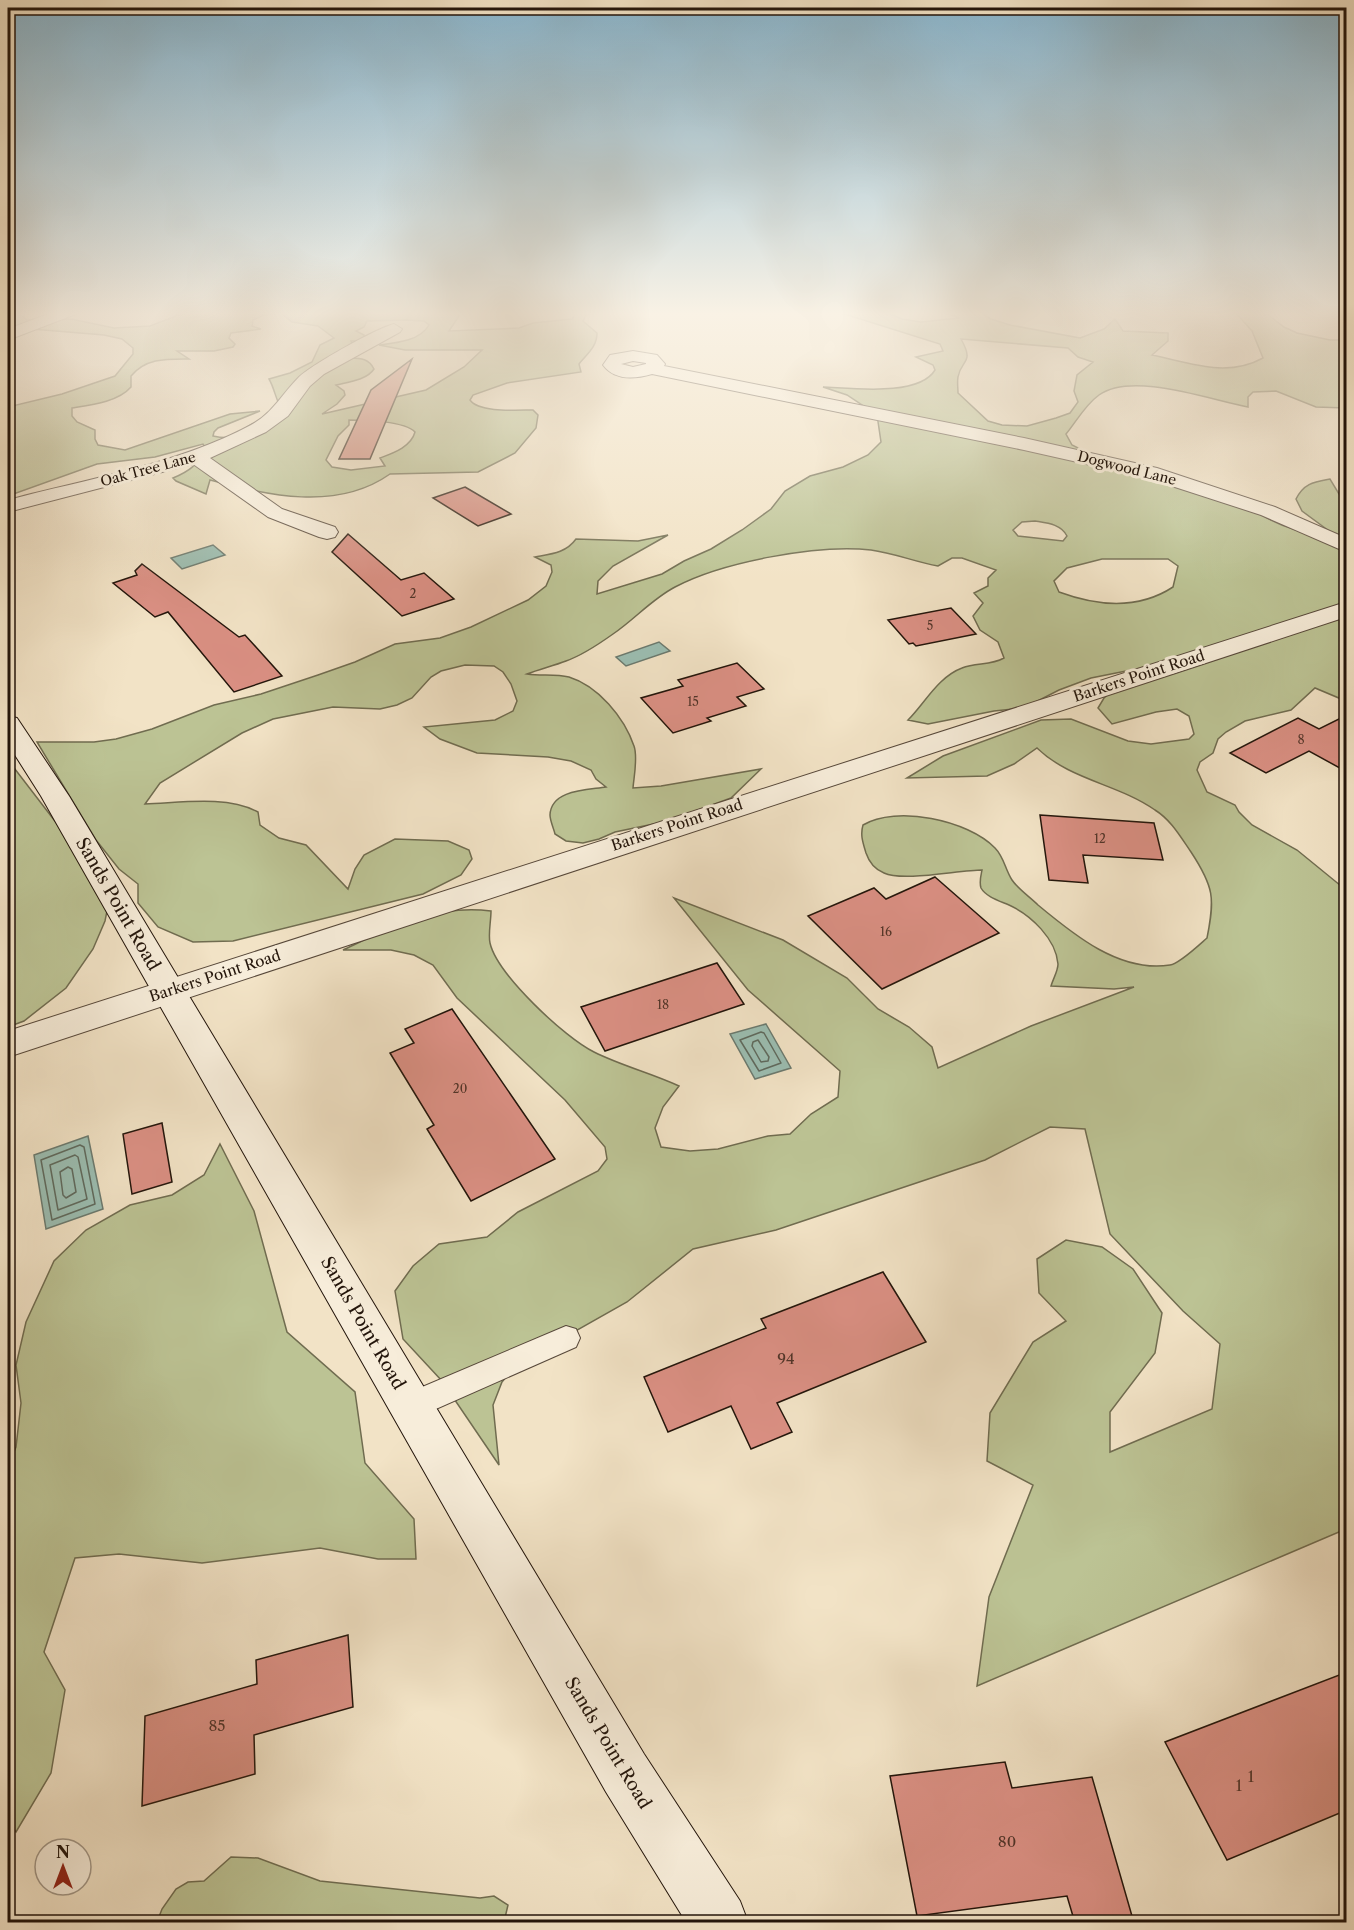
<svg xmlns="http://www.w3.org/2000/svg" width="1354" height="1930" font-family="'Libre Caslon Text',serif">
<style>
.green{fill:#bcc394;stroke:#706c50;stroke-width:1.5;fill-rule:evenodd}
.water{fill:#9bbeb2;stroke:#6b7a6f;stroke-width:1.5}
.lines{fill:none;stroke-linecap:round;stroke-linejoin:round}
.shore{stroke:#5f6a5e;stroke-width:1.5}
.building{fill:#db9084;stroke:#23150b;stroke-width:1.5}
.service-casing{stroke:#57483a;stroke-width:2}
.minor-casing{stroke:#57483a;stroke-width:2}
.tertiary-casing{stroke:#57483a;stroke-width:2}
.secondary-casing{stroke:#23150b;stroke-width:2}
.service{fill:#f7edda;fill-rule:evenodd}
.minor{fill:#f7edda;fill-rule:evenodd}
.tertiary{fill:#f7edda;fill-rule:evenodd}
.secondary{fill:#f7edda;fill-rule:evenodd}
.labels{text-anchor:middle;stroke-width:6;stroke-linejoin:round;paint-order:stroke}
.number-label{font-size:12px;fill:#513429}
.far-street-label{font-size:14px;fill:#23150b;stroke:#f7edda}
.street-label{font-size:15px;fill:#23150b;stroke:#f7edda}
.near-number-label{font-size:15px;fill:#513429}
.near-street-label{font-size:18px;fill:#23150b;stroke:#f7edda}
</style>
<rect width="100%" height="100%" fill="#f2e3c6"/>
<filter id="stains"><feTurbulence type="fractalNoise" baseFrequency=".00333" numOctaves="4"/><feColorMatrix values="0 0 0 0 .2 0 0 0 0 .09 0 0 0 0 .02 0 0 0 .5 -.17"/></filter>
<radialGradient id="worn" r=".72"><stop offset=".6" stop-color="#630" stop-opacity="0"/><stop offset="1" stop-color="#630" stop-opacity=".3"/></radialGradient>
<!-- green -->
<path class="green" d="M8,311h8l11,9 44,-1 43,9 36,-2 39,-15h270v5l-10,15 70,-3 14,-5 39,-4 3,-5 -3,-3h32l-18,4 -3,6 14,12c0,14 -10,21 -18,31l2,8 -74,11 -34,12 -3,5c9,13 48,10 63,10l5,5 -2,13 -21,25 -37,19 -88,2c-54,38 -122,21 -180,6l-4,14 -30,-13 -3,-3c17,-7 24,-13 33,-29l-3,-5 -48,13 -58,7 -89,32v-89l54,-13 53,-18 18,-22v-6l-11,-9 -18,-4 -96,-8zM281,313l11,9 26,4 16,12 -14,7 -8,17 -22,11 -21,6c7,12 6,23 16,34 -11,3 -23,5 -33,11 -17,10 -16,17 -39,12l1,-4 4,-4 42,-17 -30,3 -105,36 -27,-5 -3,-6v-9l-18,-8 -5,-6v-8c19,-3 46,-6 59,-21v-11c15,-18 35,-17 58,-17l-12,-8h37l19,-4 2,-3 -6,-6 2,-5 30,-4 -9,-3 1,-6 11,-5zM406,320l18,1 5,4c-9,16 -33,18 -50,20l26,5h77l-18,17 -38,23 -104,24 15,-10 8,-9 -1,-4 -8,-6c12,-3 31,-5 38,-16 -5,-10 -13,-11 -23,-11l2,-11 -2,-6h13v-6l-8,-4 8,-4 3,-6zM349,420c15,0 56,1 66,12 -4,15 -22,21 -35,26l5,8 -34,4 -19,-3 -6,-7 12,-24 11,-11z
M835,311h49l18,8 19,3 38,-4 -18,-7h36l14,8 19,6 70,13 24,-9 11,-10 8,12 45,2v8l-16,14c38,8 75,23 111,3l-11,-27 -18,-20h29l21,16 13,6 33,7h16v68l-30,-1 -40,-16 -23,1 -5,5v10c-37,-7 -116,-36 -149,-12 -14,10 -23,27 -33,39l6,11 26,13 161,55c24,17 53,21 81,26l-38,-28 -6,-12c8,-16 18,-17 34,-20l9,15 7,6v103l-19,12 19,-2v88l-31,-13 -24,22 -46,11 -19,11 -8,7 -5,14 -13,9 -3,8 10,22 28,13 4,7 13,13 45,25 49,40v182l-2,32 2,6v419l-369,157 12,-89 44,-112 -46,-24 3,-48 43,-71 33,-21 -27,-28 -2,-34 29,-19 36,7 31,22 29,44 -7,40 -45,59v40l102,-43 8,-65 -37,-33 -73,-77 -25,-105 -35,-2 -65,33 -209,70 -83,19 -66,53 -110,62 -15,18 -9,23 6,60 -57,-84 -39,-42 -8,-48 18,-25 26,-22 48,-7 31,-25 80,-41 9,-12 -2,-12 -40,-47 -108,-102 -24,-33 -19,-10 -23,-5h-48c49,-23 92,-46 148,-39 0,10 -3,23 -1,32 7,31 75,95 104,109 28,14 57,21 85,34l-16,21 -8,21 6,19 29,4 28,-2 50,-13 22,-2 21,-20 27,-17 2,-26 -92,-81 -74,-92 109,42 64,38 31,31 31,18 23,20 6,21 93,-42 103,-39 -20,2 -63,-3c2,-7 7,-15 7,-22 -2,-25 -27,-49 -49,-59 -9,-4 -23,-8 -28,-17 -2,-6 0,-13 1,-18 -23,0 -79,12 -98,3 -10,-4 -15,-11 -18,-20 -3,-10 -6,-18 -3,-28 33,-20 105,-5 132,23 9,9 10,21 17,32 6,9 18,17 26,25 36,30 82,68 132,60 9,-1 29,-20 37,-27 8,-40 7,-51 -16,-86 -11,-16 -20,-32 -36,-42 -37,-26 -85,-30 -118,-62l-23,16 -27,12 -80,2 36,-22 98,-36 30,-1 57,22 23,3 38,-5 5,-5 -5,-18 -12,-7 -21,3 -44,12 -14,-16 6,-10 32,-29 -45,9 -32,12 -35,18 -30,3 -66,13 -20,-4c17,-17 30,-43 54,-52 14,-6 28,-2 42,-10l-6,-16 -18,-12 -7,-14 10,-13 -9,-10 14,-7v-8l8,-8 -34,-12h-10l-14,8c-23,-4 -44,-13 -67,-16 -53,-6 -149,12 -196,37 -23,12 -40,32 -62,47 -14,10 -30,21 -47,27 -13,5 -26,8 -39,13 14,2 28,0 42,3 29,9 55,40 65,69 4,11 0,30 -1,42l28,-2 100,-17 -30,29 -63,23 -53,11 -16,7 -16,4 -17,-2 -11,-7c-1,-5 -5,-13 -5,-19 1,-26 39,-25 56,-28l-10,-8 -5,-9 -20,-9 -23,-4 -71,-4 -37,-14 -16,-12 71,-7 18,-9 4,-10 -6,-17 -8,-12 -9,-6 -29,-1 -24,6 -10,6 -19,21 -15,7 -17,4 -47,-2 -60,12 -31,14 -82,50 -15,21c35,-1 81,-9 113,8l2,13 19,13 27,7 42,44 7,-20 9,-14 31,-16 53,2 21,9 3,9 -11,16 -38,19 -190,47 -40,1 -35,-15 -20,-24v-19l-19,-15 -23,-29 -59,-98h57l22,-3 36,-10 62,-24 47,-11 57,-19 37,-13 40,-18 45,-6 31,-11 57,-27 18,-14 6,-14 -1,-7 -16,-8c16,-3 31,-4 41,-18l62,2 30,-6 -55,31 -15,15 -1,13 65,-20 22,-13 27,-12 31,-19 29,-21 14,-18 25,-15 33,-9 25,-12 13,-13 -4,-27 -30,-20 -24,-8c28,1 96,10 112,-17l-2,-5 -17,-8 27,-6 -3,-7zM961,339l107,9 10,9 15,5 -16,13 -3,16 4,11 -8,11 -14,5 -29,8 -25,-1 -14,-4 -30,-28c0,-5 -1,-11 0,-16 3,-18 17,-13 3,-38zM1035,521c12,2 26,3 32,15l-4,5 -45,-5 -5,-6 9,-8zM1102,559h66l10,7 -5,21c-35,23 -76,19 -114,5l-5,-11 13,-13z
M8,760l53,69 47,77 -3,15 -12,28 -27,39 -42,33 -16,6z
M220,1144l34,67 33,121 68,60 10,71 49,56 2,40h-38l-58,-11 -118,15 -83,-9 -44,4 -31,94 21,38 -14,83 -35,59 -8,-9v-357l8,-19 5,-44 -5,-38 10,-43 28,-61 32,-31 44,-25 42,-10 32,-20z
M231,1857l27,1 62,23 160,17 14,-2 14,9 -4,17h-347l5,-13 14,-20 12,-7 16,-1z"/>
<!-- water -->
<path class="water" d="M213,545l12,10 -43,14 -11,-11z
M659,642l11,9 -44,15 -10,-9z
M766,1024l25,44 -36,11 -25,-45z
M88,1136l15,73 -57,20 -12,-74z"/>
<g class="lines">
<!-- shore -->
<path class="shore" d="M761,1032l3,1 17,30 -22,8 -19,-31z
M758,1040l11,17 -1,4 -7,1 -9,-16 1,-4z
M80,1145l4,2 11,57 -43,16 -11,-60z
M75,1155l3,2 9,42 -29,11 -8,-45z
M68,1167l4,2 4,23 -10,6 -3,-3 -3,-23z"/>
</g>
<!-- building -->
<path class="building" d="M412,359l-42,100h-31l32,-69z
M465,487l46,27 -33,12 -45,-28z
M348,534l53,46 23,-7 30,26 -52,17 -70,-64z
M142,564l97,73 6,-2 37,41 -48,16 -66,-80 -13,5 -42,-34 24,-8 -2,-4z
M951,608l25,26 -60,12 -3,-3 -4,1 -21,-24z
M737,663l27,26 -27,8 9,9 -39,12 4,3 -38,12 -32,-35 42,-12 -5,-6z
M1347,715v57l-38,-21 -43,22 -36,-20 68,-35 21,11z
M1040,815l114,8 9,37 -80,-5 5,28 -39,-3z
M935,877l64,56 -117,56 -74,-73 66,-28 12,11z
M717,963l27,41 -139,47 -24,-44z
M452,1009l103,150 -84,42 -44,-72 7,-4 -44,-72 24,-10 -9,-14z
M162,1123l10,59 -40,12 -9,-60z
M883,1272l43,70 -149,61 15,29 -41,17 -20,-43 -63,26 -24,-55 122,-49 -5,-9z
M348,1635l5,72 -99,28 1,39 -113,32 3,-90 112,-32 -1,-24z
M1347,1672v138l-120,50 -62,-118z
M1005,1762l7,26 80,-11 42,146h-59l-8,-27 -150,20 -27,-140z"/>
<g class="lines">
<defs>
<path id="service" d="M566,1326l10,3 4,9 -4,9 -165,73 -10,-4 -4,-10 4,-10z"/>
<path id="minor" d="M56,311h22l-2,3 -68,26v-11z
M394,324l8,5 -2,3 -76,42 -14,12 -22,30 -22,16 -56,26 72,51 53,18 3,5 -3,5 -8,2 -8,-2 -51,-20 -75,-53 -185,48v-12c79,-21 171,-36 243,-75 22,-12 31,-31 48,-48 14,-13 76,-48 95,-53z
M633,351l24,4 8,9 -1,2 360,72 133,30 118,39 71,31v14l-85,-37 -117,-38 -120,-27 -372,-76c-17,5 -37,7 -49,-9l7,-10zM633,361l13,2v1l-13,3 -12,-3z"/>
<path id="tertiary" d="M1346,602v15l-1338,440v-26z"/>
<path id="secondary" d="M8,716l9,2 52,78 575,958 96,147 8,21h-62l-80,-130 -565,-996 -33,-52z"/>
</defs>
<!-- service casing -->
<use href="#service" class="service-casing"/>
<!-- minor casing -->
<use href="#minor" class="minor-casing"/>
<!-- tertiary casing -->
<use href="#tertiary" class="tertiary-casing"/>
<!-- secondary casing -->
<use href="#secondary" class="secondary-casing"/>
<!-- service -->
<use href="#service" class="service"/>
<!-- minor -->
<use href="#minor" class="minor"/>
<!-- tertiary -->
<use href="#tertiary" class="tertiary"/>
<!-- secondary -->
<use href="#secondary" class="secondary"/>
</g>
<!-- sky -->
<linearGradient id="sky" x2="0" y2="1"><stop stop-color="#89b8d2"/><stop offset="0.54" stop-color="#f9f2e5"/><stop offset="1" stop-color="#f9f2e5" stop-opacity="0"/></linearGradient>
<rect width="1354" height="581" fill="url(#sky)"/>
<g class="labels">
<!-- number labels -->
<g class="number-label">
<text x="413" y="598">2</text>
<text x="930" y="630">5</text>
<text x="693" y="706">15</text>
<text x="1301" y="744">8</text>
<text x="1100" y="843">12</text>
<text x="886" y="936">16</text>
<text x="663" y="1009">18</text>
<text x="460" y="1093">20</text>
</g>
<!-- far-street labels -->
<g class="far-street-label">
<text transform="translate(1127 468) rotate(14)" y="5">Dogwood Lane</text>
<text transform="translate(148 469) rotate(-15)" y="5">Oak Tree Lane</text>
</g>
<!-- street labels -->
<g class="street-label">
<text transform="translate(1139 676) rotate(-18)" y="5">Barkers Point Road</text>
<text transform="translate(677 825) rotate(-18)" y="5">Barkers Point Road</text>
<text transform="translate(215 976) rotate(-18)" y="5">Barkers Point Road</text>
</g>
<!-- near-number labels -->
<g class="near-number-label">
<text x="786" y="1364">94</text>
<text x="217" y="1731">85</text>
<text x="1251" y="1782">1</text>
<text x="1239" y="1791">1</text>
<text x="1007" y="1847">80</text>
</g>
<!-- near-street labels -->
<g class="near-street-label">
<text transform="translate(118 904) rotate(60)" y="6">Sands Point Road</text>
<text transform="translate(363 1323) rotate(60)" y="6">Sands Point Road</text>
<text transform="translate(608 1743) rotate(59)" y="6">Sands Point Road</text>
</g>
</g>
<!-- margin -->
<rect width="1354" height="1930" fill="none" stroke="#f2e3c6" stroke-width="30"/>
<rect x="9" y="9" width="1336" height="1912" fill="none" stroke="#23150b" stroke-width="3"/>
<rect x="15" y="15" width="1324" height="1900" fill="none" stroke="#23150b" stroke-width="1.5"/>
<!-- north arrow -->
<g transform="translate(63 1867)"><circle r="28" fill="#f7edda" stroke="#a29787" stroke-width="1.5"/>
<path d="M0-4.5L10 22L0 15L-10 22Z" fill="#8f2418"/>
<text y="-9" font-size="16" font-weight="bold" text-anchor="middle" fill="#23150b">N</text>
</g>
<rect width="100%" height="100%" filter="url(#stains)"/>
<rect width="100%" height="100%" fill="url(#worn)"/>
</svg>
